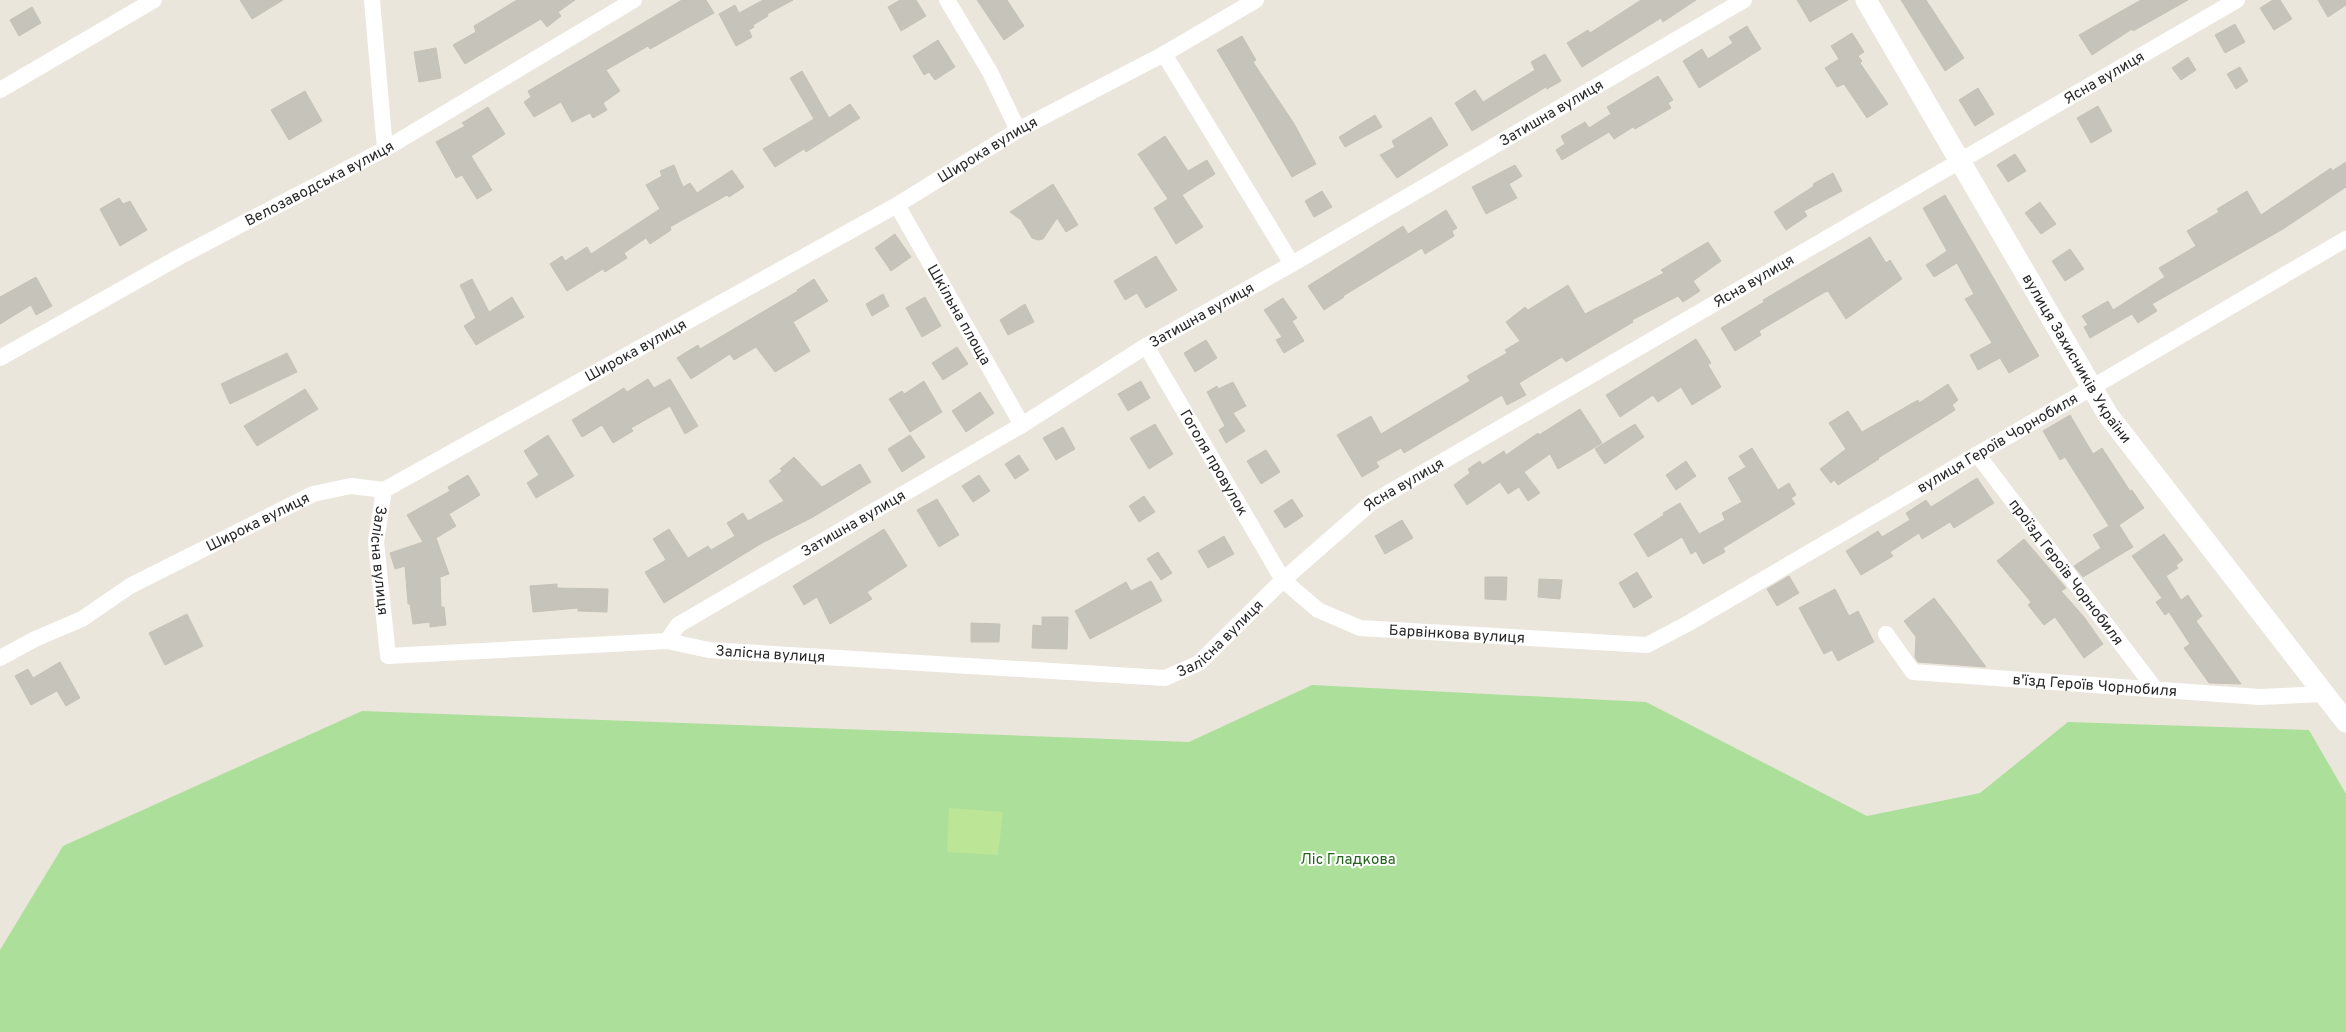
<svg xmlns="http://www.w3.org/2000/svg" width="2346" height="1032" font-family="Overpass,sans-serif">
<style>
.green{fill:#abdf9a}
.pitch{fill:#bce696}
.building{fill:#c6c3bb;stroke:#c6c2b6}
.lines{fill:none;stroke-linecap:round;stroke-linejoin:round}
.minor{stroke:#fff;stroke-width:16}
.tertiary{stroke:#fff;stroke-width:21}
.labels{text-anchor:middle;stroke-width:4;stroke-linejoin:round;paint-order:stroke}
.street-label{font-size:15px;fill:#292929;stroke:#fff}
.park-label{font-size:15px;fill:#24631d;stroke:#fff}
</style>
<rect width="100%" height="100%" fill="#ebe6dc"/>
<!-- green -->
<path class="green" d="M1312,685l334,17 221,114 113,-23 88,-71 241,8 37,64v238h-2346v-82l63,-104 299,-135 827,31z"/>
<!-- pitch -->
<path class="pitch" d="M949,808l54,4 -5,43 -51,-3z"/>
<!-- building -->
<path class="building" d="M240,0h43l-31,19z
M517,0h58l-17,12 3,4 -14,11 -6,-8 -76,45 -12,-19 23,-13 -2,-6z
M682,0h24l8,13 -64,36 -2,-3 -42,24 14,21 -17,12 4,7 -14,8 -3,-5 -18,9 -11,-20 -27,15 -10,-15 7,-5 -3,-6z
M763,0h30l-26,14 1,2 -15,9 1,2 -5,3 3,7 -16,9 -17,-32 16,-9 4,8z
M900,0h16l10,16 -25,15 -13,-24z
M977,0h30l17,26 -20,14z
M1641,0h55l-33,22 -2,-4 -79,49 -15,-24 21,-13 2,3z
M1797,0h51l-38,22z
M1901,0h25l38,58 -19,13z
M2141,0h47l-55,31 -1,-2 -40,26 -13,-20z
M2273,0h7l12,19 -18,11 -14,-22z
M2318,0h28v5l-18,12z
M32,7l9,16 -22,13 -9,-16z
M2235,24l10,18 -20,11 -10,-18z
M1747,26l14,23 -62,39 -16,-27 19,-12 6,10 25,-16 -4,-6z
M1852,33l12,19 -6,4 4,5 -2,2 28,41 -21,14 -23,-34 -7,3 -12,-19 14,-9 -8,-13z
M1242,36l14,24 -3,2 40,60 23,42 -24,13 -75,-127z
M938,40l17,27 -20,13 -6,-8 -5,3 -11,-19z
M436,48l5,30 -22,4 -5,-30z
M1545,54l16,27 -14,8 -1,-2 -74,44 -17,-28 20,-13 8,12 52,-32 -4,-8z
M2188,57l8,13 -15,10 -9,-12z
M2240,67l8,14 -12,8 -9,-15z
M802,71l27,47 21,-14 10,14 -54,34 -2,-3 -29,18 -12,-18 51,-30 -24,-41z
M1658,76l15,24 -5,3 3,5 -36,21 -2,-2 -19,12 -5,-7 -47,28 -6,-10 9,-6 -4,-8 24,-14 4,6 22,-14 -4,-7z
M1978,88l16,26 -19,12 -16,-26z
M305,91l17,30 -33,19 -18,-30z
M2098,106l14,25 -21,12 -14,-25z
M488,107l17,27 -34,22 21,34 -15,9 -15,-24 -6,3 -20,-36 29,-16 -3,-3z
M1375,115l7,12 -37,20 -6,-10z
M1431,117l17,28 -51,33 -17,-23 15,-8 -3,-6z
M1165,136l23,35 19,-11 8,14 -33,21 21,32 -27,17 -22,-36 14,-9 -30,-45z
M2015,154l11,17 -18,11 -11,-17z
M2346,162v25l-63,42 -131,75 5,7 -19,12 -6,-9 -42,24 -6,-11 4,-2 -6,-9 26,-15 5,9 52,-33 -6,-9 37,-22 -9,-15 32,-19 -2,-3 30,-18 14,24 70,-47 1,3z
M674,165l9,22 7,-4 7,10 35,-23 12,17 -15,10 -2,-2 -57,32 1,3 -21,14 -4,-6 -22,15 3,5 -22,14 -2,-3 -36,22 -17,-27 12,-8 3,5 22,-14 4,7 69,-45 -14,-24 16,-9 -2,-5z
M1515,165l7,11 -13,8 8,14 -31,16 -14,-27z
M1833,173l9,18 -38,20 3,5 -21,14 -12,-18 40,-26 -1,-2z
M1053,184l25,41 -12,7 -9,-14 -14,21 -5,1 -6,-2 -11,-18 -11,-8z
M1322,191l10,16 -18,10 -9,-16z
M1945,195l94,161 -30,17 -9,-15 -22,12 -8,-15 22,-12 -27,-44 9,-5 -17,-31 -23,14 -8,-12 21,-14 -24,-43z
M119,198l4,6 7,-3 17,29 -27,16 -20,-37z
M2040,202l16,22 -15,10 -16,-21z
M1446,210l11,18 -5,3 2,5 -29,18 -3,-6 -79,48 1,1 -20,13 -16,-24 95,-60 5,8z
M895,234l16,23 -20,14 -16,-23z
M1870,237l16,26 4,-3 12,19 -56,40 -18,-28 -3,1 -66,39 2,4 -26,16 -14,-23 43,-26 -1,-2z
M1708,242l13,19 -28,20 7,10 -17,11 -5,-6 -46,24 1,2 -67,40 -4,-5 -43,26 7,12 -19,10 -5,-10 -98,58 -3,-5 -25,14 3,5 -17,10 -25,-42 34,-19 10,18 89,-53 -3,-5 40,-23 -2,-3 15,-9 -14,-19 19,-15 3,3 40,-25 17,29 79,-41 -3,-3z
M2070,249l14,20 -19,12 -13,-20z
M1156,256l21,34 -31,18 -9,-15 -12,7 -11,-19z
M36,277l16,29 -16,9 -5,-10 -31,19v-27z
M472,279l17,33 23,-15 12,20 -48,28 -12,-19 12,-8 -16,-33z
M814,279l14,22 -35,21 17,29 -35,21 -19,-25 -22,13 -4,-6 -39,25 -14,-21 21,-13 2,4 98,-58 -1,-1z
M883,294l6,12 -17,10 -6,-12z
M925,297l16,29 -19,11 -16,-29z
M1283,298l14,20 -5,3 12,20 -20,12 -8,-13 6,-3 -18,-27z
M1025,304l9,18 -26,13 -8,-15z
M1696,339l15,24 -3,2 13,22 -29,18 -11,-18 -23,15 -5,-7 -33,22 -14,-22z
M1206,340l11,18 -22,14 -11,-19z
M957,347l11,17 -25,16 -11,-17z
M287,353l10,19 -67,32 -9,-20z
M648,379l6,9 16,-9 28,47 -13,8 -15,-28 -39,22 2,3 -20,12 -11,-18 -20,12 -10,-17 52,-32 3,4z
M924,381l18,31 -32,20 -21,-33 13,-8 2,3z
M1141,381l9,17 -22,13 -10,-17z
M1233,382l13,24 -13,7 12,18 -19,12 -7,-13 6,-4 -18,-34 10,-6 1,3z
M1948,384l10,16 -6,5 3,5 -17,11 -60,37 1,1 -41,26 -4,-5 -3,3 -11,-14 26,-20 -17,-26 19,-12 14,21 56,-32 1,3z
M305,389l13,20 -61,37 -13,-20z
M980,392l14,21 -28,19 -14,-21z
M1580,409l22,34 -44,26 -8,-15 -26,18 16,21 -12,8 -9,-14 -11,7 -8,-12 -33,23 -13,-20 16,-12 -2,-4 12,-8 2,4 22,-14 2,4 32,-22 1,2z
M2070,415l23,39 9,-6 28,43 2,-1 12,18 -25,17 14,22 -50,30 -9,-11 27,-18 -8,-13 16,-9 -44,-69 -5,3 -17,-29z
M1155,424l18,30 -24,15 -19,-31z
M1635,424l9,13 -39,27 -10,-15z
M1063,427l12,22 -19,11 -13,-22z
M548,435l26,41 -38,22 -9,-15 12,-8 -15,-24z
M910,435l15,22 -23,15 -14,-23z
M1752,448l26,42 11,-7 7,12 -5,3 4,6 -72,44 2,4 -22,12 -7,-13 -5,3 -9,-17 -34,20 -14,-23 30,-19 -1,-2 17,-10 19,31 26,-14 -3,-7 20,-11 -14,-24 18,-11 -7,-11z
M1266,450l14,22 -19,12 -14,-23z
M1019,455l10,15 -14,9 -10,-15z
M794,457l28,30 38,-23 11,18 -58,35 -51,26 -98,60 -19,-31 21,-12 -13,-21 16,-10 19,29 20,-12 3,4 24,-14 -8,-13 16,-10 5,8 36,-20 -15,-20 13,-10 -2,-2z
M1686,461l10,15 -20,14 -10,-15z
M468,475l12,20 -31,19 7,12 -20,12 13,36 -9,3 1,30h3l2,18 -16,2v-5l-17,2 -3,-20h-2l-3,-38 -10,3 -5,-16 33,-11 -16,-27 43,-24 -2,-4z
M979,475l11,16 -17,11 -11,-16z
M1977,478l17,25 -40,25 -4,-6 -28,17 -3,-6 -29,19 3,4 -32,19 -15,-24 32,-20 4,6 28,-17 -4,-7 20,-13 5,7z
M1144,496l11,16 -16,10 -10,-16z
M937,499l22,36 -20,12 -22,-37z
M1292,499l11,17 -18,12 -11,-17z
M1402,520l11,18 -28,16 -10,-18z
M884,529l23,37 -40,26 5,7 -42,25 -13,-27 -13,8 -11,-19z
M2164,534l19,26 -7,5 2,3 -12,8 15,24 7,-5 14,21 -6,5 45,63 -32,-1 -25,-35 6,-4 -21,-32 -4,3 -9,-13 6,-4 -30,-42z
M1224,536l10,18 -26,14 -10,-17z
M2024,539l42,49 -5,3 23,26 19,27 -19,14 -29,-41 -11,8 -16,-20 3,-3 -34,-41z
M1158,552l14,21 -11,7 -14,-21z
M1637,572l15,25 -18,11 -15,-25z
M1789,576l10,17 -22,13 -10,-17z
M1485,577h22l-1,23 -21,-1z
M1539,579l23,1 -2,19 -22,-2z
M1151,581l11,20 -72,38 -15,-28 51,-29 5,9z
M557,584v4l51,1 -1,23 -29,-1v-3l-45,4 -3,-26z
M1835,589l14,27 9,-5 16,31 -36,19 -6,-11 -8,4 -25,-46z
M1934,598l17,22 35,47 -68,-5 -3,-5 1,-20 -12,-16z
M187,614l16,32 -38,19 -16,-32z
M1042,617h26l-1,32 -35,-1 1,-23 9,1z
M971,623l29,1 -1,18h-28z
M60,662l20,36 -14,8 -9,-15 -26,14 -16,-29 13,-7 5,9z"/>
<g class="lines">
<!-- minor -->
<g class="minor">
<path d="M372,0l13,149"/>
<path d="M947,0l43,72 28,58"/>
<path d="M1164,54l128,210"/>
<path d="M0,90l154,-90"/>
<path id="s1" d="M897,205l125,220"/>
<path id="s2" d="M1146,346l137,234 35,30 42,18 287,17 40,-21 659,-385"/>
<path id="s3" d="M0,358l179,-101 206,-108 249,-149"/>
<path id="s4" d="M1977,454l179,236"/>
<path id="s5" d="M384,490l-8,52 12,114 279,-15 42,9 456,28 34,-15 84,-83 88,-77 866,-503"/>
<path id="s6" d="M1886,634l27,38 346,25 65,-3"/>
<path id="s7" d="M667,641l11,-16 344,-200 124,-79 146,-82 452,-264"/>
<path id="s8" d="M0,658l35,-19 47,-20 48,-33 183,-92 38,-8 33,4 513,-285 121,-75 146,-76 92,-54"/>
</g>
<!-- tertiary -->
<path class="tertiary" id="s9" d="M1866,0l242,415 238,307"/>
</g>
<g class="labels">
<!-- street labels -->
<g class="street-label">
<text dy="5" stroke="none"><textPath href="#s5" startOffset="2066">Ясна вулиця</textPath></text>
<text dy="5" stroke="none"><textPath href="#s7" startOffset="1032">Затишна вулиця</textPath></text>
<text dy="5" stroke="none"><textPath href="#s8" startOffset="1119">Широка вулиця</textPath></text>
<text dy="5" stroke="none"><textPath href="#s3" startOffset="364">Велозаводська вулиця</textPath></text>
<text dy="5" stroke="none"><textPath href="#s5" startOffset="1661">Ясна вулиця</textPath></text>
<text dy="5" stroke="none"><textPath href="#s1" startOffset="126">Шкільна площа</textPath></text>
<text dy="5" stroke="none"><textPath href="#s7" startOffset="628">Затишна вулиця</textPath></text>
<text dy="5" stroke="none"><textPath href="#s8" startOffset="714">Широка вулиця</textPath></text>
<text dy="5" stroke="none"><textPath href="#s9" startOffset="416">вулиця Захисників України</textPath></text>
<text dy="5" stroke="none"><textPath href="#s2" startOffset="1055">вулиця Героїв Чорнобиля</textPath></text>
<text dy="5" stroke="none"><textPath href="#s2" startOffset="135">Гоголя провулок</textPath></text>
<text dy="5" stroke="none"><textPath href="#s5" startOffset="1256">Ясна вулиця</textPath></text>
<text dy="5" stroke="none"><textPath href="#s8" startOffset="292">Широка вулиця</textPath></text>
<text dy="5" stroke="none"><textPath href="#s7" startOffset="222">Затишна вулиця</textPath></text>
<text dy="5" stroke="none"><textPath href="#s5" startOffset="71">Залісна вулиця</textPath></text>
<text dy="5" stroke="none"><textPath href="#s4" startOffset="148">проїзд Героїв Чорнобиля</textPath></text>
<text dy="5" stroke="none"><textPath href="#s2" startOffset="460">Барвінкова вулиця</textPath></text>
<text dy="5" stroke="none"><textPath href="#s5" startOffset="1015">Залісна вулиця</textPath></text>
<text dy="5" stroke="none"><textPath href="#s5" startOffset="551">Залісна вулиця</textPath></text>
<text dy="5" stroke="none"><textPath href="#s6" startOffset="229">в'їзд Героїв Чорнобиля</textPath></text>
</g>
<!-- park labels -->
<g class="park-label">
<text x="1348" y="864">Ліс Гладкова</text>
</g>
</g>
</svg>
